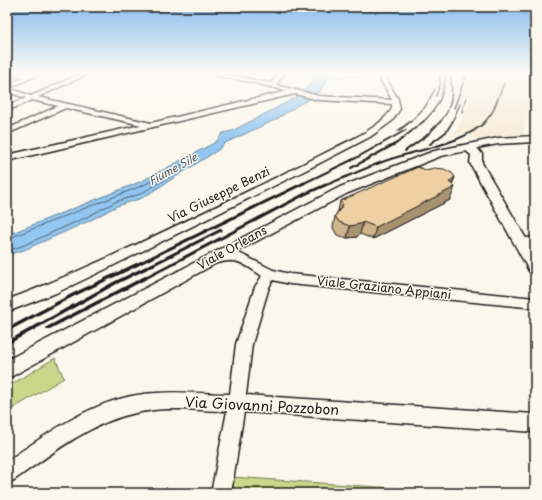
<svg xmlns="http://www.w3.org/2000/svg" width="542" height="500" font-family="'Playpen Sans',sans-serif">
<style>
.built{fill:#f7ebd6}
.green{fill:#cad78b;stroke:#737a54}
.water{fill:#93c6f0;stroke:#63829b}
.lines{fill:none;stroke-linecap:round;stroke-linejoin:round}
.shore{stroke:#4c6071;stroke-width:1}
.stream{stroke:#63829b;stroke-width:1.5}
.minor-casing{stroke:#1c1c1c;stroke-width:3}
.tertiary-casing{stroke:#1c1c1c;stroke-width:3}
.minor{fill:#fbf7ec;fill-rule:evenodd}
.tertiary{fill:#fbf7ec;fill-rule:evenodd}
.rail-far3{stroke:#1c1c1c;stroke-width:1.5}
.rail-far2{stroke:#1c1c1c;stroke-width:2}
.rail-far1{stroke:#1c1c1c;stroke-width:3}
.rail{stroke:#1c1c1c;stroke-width:3.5}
.wall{fill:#ceb38b;stroke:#1c1c1c}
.shaded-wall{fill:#a79271;stroke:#1c1c1c}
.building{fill:#efd0a2;stroke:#1c1c1c}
.labels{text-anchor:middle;stroke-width:3;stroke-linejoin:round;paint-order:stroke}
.far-water-label{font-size:11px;font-style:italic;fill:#465866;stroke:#fbf7ec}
.street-label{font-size:12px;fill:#1c1c1c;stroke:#fbf7ec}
.near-street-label{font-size:14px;fill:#1c1c1c;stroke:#fbf7ec}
</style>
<rect width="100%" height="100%" fill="#fbf7ec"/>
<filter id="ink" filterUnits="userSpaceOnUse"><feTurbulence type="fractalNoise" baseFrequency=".025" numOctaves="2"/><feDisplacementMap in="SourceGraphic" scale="8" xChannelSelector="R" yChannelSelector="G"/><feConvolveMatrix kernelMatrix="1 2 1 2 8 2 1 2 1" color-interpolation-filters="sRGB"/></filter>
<g filter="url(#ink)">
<!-- built -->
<path class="built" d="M458,73h49l28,10v21h-6l-6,33 -44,3 -17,-7 -14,5 9,-8 3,-6 10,-26 -7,-2 -6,-20z"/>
<!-- green -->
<path class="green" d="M55,358l9,20 -57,34v-25z
M232,477l234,16h-236z"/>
<!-- water -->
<path class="water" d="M317,73h13l-12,22 -18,9 -25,16 -50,23 -7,7 -76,48 -25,8 -28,15 -65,29 -17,5v-20l135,-54 74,-39 7,-9 9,-2 63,-33 12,-10z"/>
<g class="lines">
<!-- shore -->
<path class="shore" d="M7,239l137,-54 37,-20 2,1v2l-5,4 -38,22 -25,8 -28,15 -65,29 -15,5"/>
<!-- stream -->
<path class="stream" d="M382,74l10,-1
M325,76l33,1 6,-3h13"/>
<defs>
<path id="minor" d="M7,73h35l-33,15 22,8 51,-23h8l-52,24 113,26 136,-32 -32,-8 -52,-10h14l54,10 8,-10h6l-9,12 43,11 73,4 -15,-27h6l15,26 2,10 -8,12 -22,16 -52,27 -214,106 -48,23 -49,19v-12c88,-33 171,-76 256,-116 23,-12 47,-23 70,-35 21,-11 45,-20 59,-40v-5l-73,-4 -24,-6 -288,67v-6l134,-30 -75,-17 -59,26v-5l51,-23 -26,-6 -25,11v-5l19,-8 -19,-6v-7l18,-8 -18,-2z
M535,237v8h-18l-2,-3 2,-3z
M237,252l36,18 17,4 245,24v10l-245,-24 -17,-4 -4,7 -17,57 -6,51 289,19v18l-291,-20 -13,81h-20l16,-82c-23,0 -51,-4 -73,-1 -57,6 -95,39 -140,70l-7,3v-22c45,-30 92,-66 149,-68 24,-2 49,1 74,1l6,-50 19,-57 7,-11c-8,-5 -20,-15 -29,-15 -9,-1 -17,4 -25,2l-2,-3 2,-3 14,-4z"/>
<path id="tertiary" d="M535,136v6l-37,2 -21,4 5,6v9l53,91v19l-6,-2 -2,-4 -57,-104 1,-8 -5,-4 -25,5 -93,37 -101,53 -240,133v-19l333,-173 94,-36 64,-13z"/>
</defs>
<!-- minor casing -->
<use href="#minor" class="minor-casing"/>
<!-- tertiary casing -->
<use href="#tertiary" class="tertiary-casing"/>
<!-- minor -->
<use href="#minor" class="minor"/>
<!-- tertiary -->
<use href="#tertiary" class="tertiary"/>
<!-- rail-far3 -->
<path class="rail-far3" d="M436,96l4,-11v-12
M454,108l12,-32
M462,112l4,-14
M410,122l15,-15 10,-18
M423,122c16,-15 21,-28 23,-49
M440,122c13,-14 13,-31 10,-49
M452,122l8,-18
M485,122l8,-11 11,-28"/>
<!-- rail-far2 -->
<path class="rail-far2" d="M398,131l13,-10
M430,144l16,-12 7,-11
M405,151l21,-15 15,-15
M351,168l46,-25 27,-22
M302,184l54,-26 50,-28
M328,184c19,-7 37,-16 57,-23 30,-11 79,-17 101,-40"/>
<!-- rail-far1 -->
<path class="rail-far1" d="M136,265l168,-82
M152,265l69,-35
M170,265l135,-71 25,-11"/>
<!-- rail -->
<path class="rail" d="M48,328l124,-64
M7,330l64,-34 67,-32
M7,343l108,-60 39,-19"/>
</g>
<!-- wall -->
<path class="wall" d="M426,170l29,7 -3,8 -2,15 -77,39 -13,-5 -3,3 -10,1 -10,-3 -4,-7 2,-12 3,-5 2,-10z"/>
<!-- shaded-wall -->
<path class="shaded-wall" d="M455,177l-5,12 5,-2 -5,13 -77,39 3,-12 73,-45z
M363,222l-3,12 -3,3 -10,1 3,-12z"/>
<!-- building -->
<path class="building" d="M418,167l8,3 8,-2 10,1 8,4 3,4 -6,5 6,5 -79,40 -13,-5 -3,2 -10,2 -11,-4 -4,-6 8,-11 -3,-4z"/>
</g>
<!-- sky -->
<linearGradient id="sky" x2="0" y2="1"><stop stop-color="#86bbeb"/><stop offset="0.51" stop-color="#fdfbf6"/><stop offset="1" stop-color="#fdfbf6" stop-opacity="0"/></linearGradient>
<rect width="542" height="143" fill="url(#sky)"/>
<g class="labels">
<!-- far-water labels -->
<g class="far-water-label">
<text transform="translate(173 169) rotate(-29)" y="4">Fiume Sile</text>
</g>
<!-- street labels -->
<g class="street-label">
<text transform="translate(219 195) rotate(-26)" y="4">Via Giuseppe Benzi</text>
<text transform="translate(232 248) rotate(-29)" y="4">Viale Orleans</text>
<text transform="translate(384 288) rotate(6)" y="4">Viale Graziano Appiani</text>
</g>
<!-- near-street labels -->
<g class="near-street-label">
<text transform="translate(262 406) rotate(3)" y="5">Via Giovanni Pozzobon</text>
</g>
</g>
<!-- margin -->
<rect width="542" height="500" fill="none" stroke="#fbf7ec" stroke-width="24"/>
<rect x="12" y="12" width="518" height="476" fill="none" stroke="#1c1c1c" stroke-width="1.5" filter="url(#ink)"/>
</svg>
